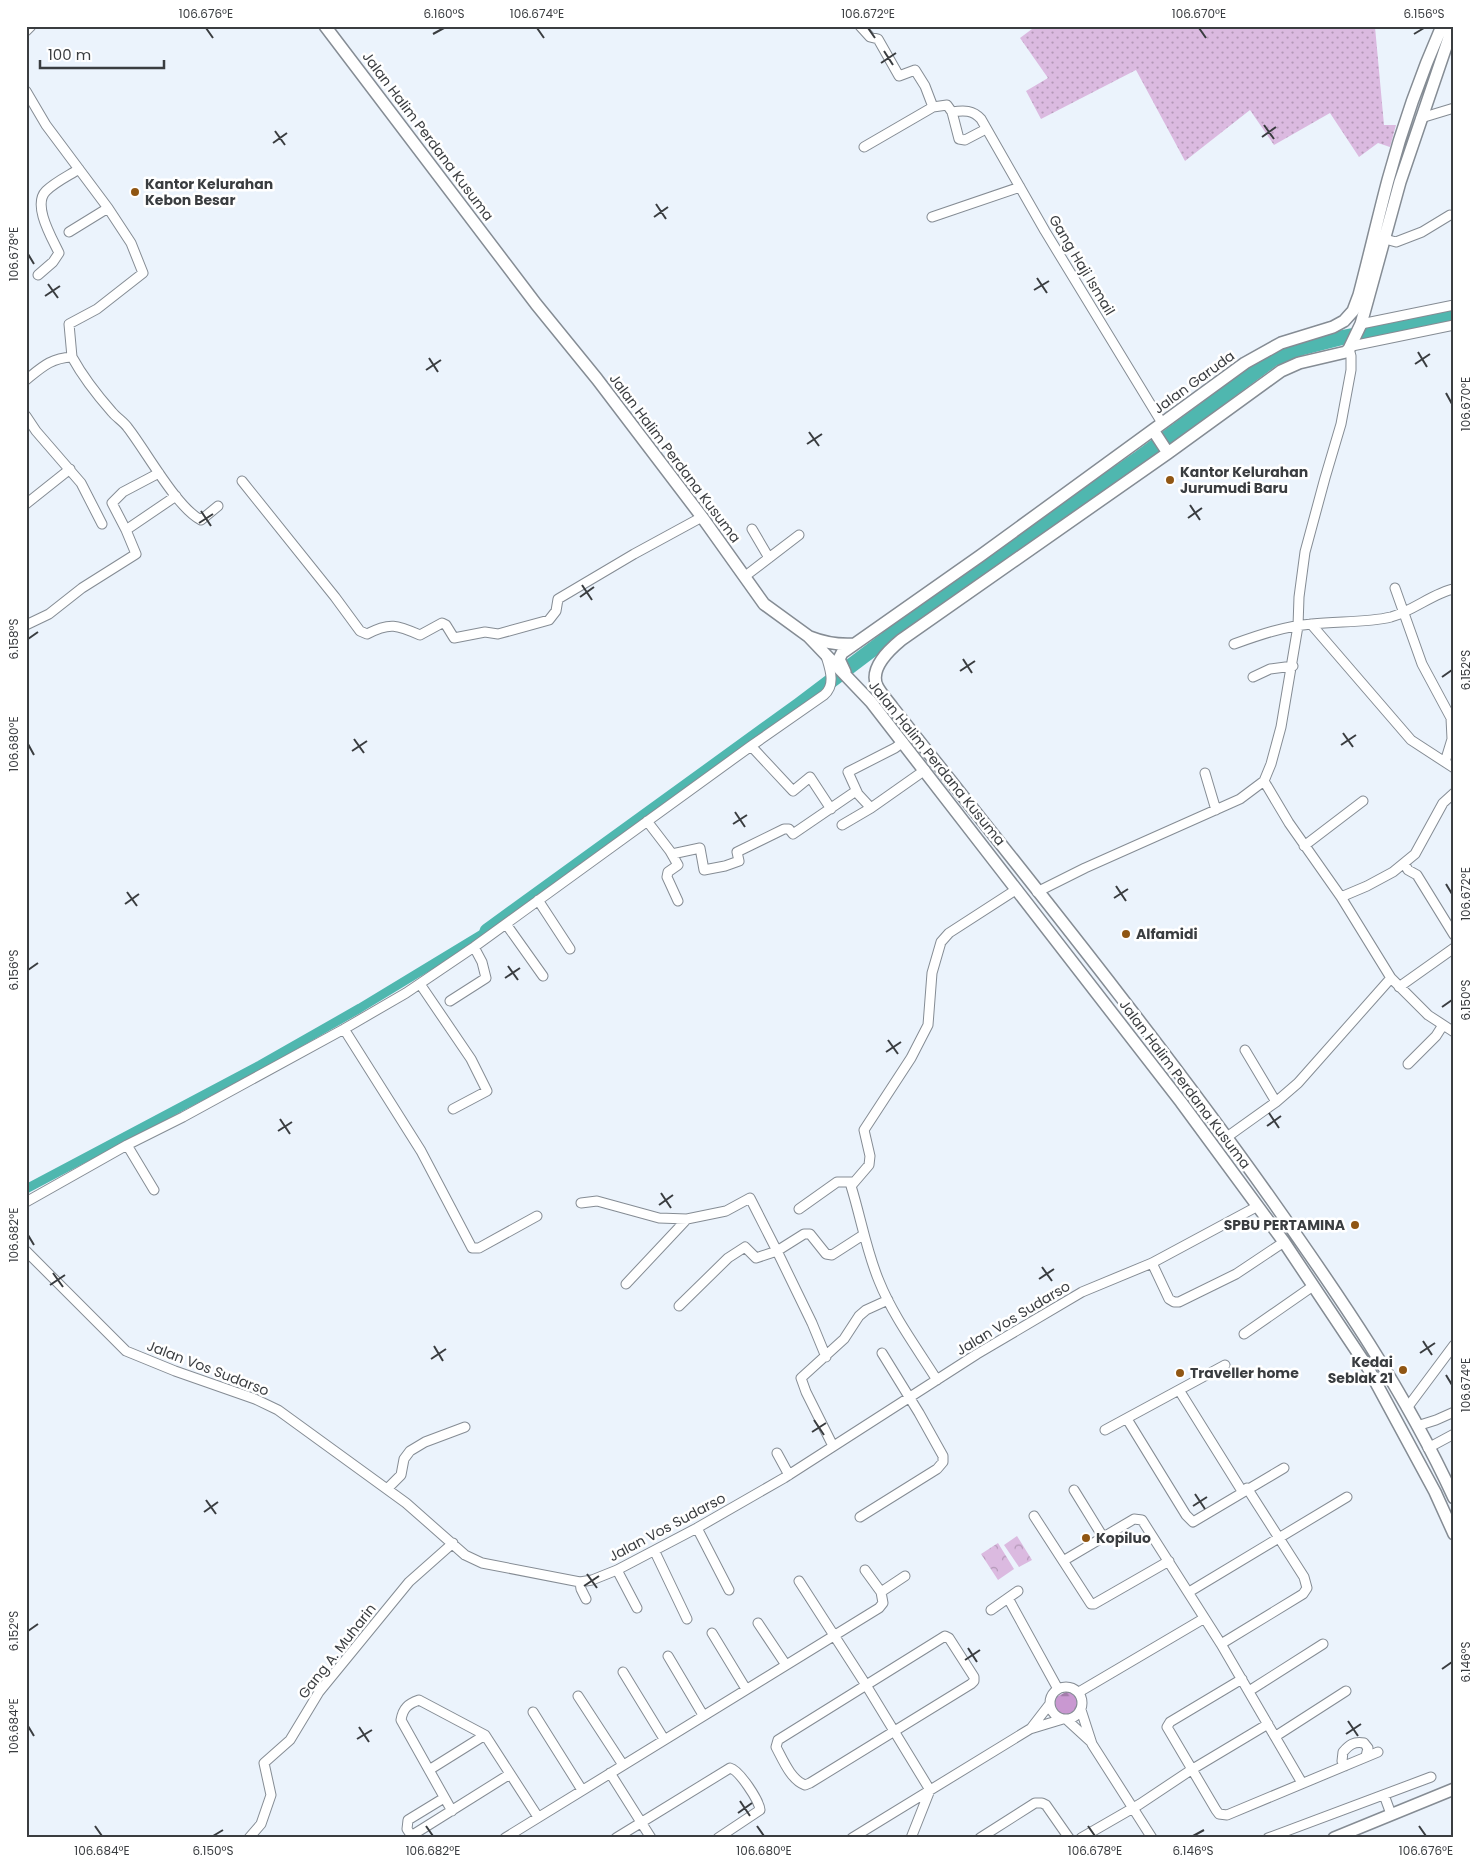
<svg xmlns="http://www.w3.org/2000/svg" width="1480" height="1864" font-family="Poppins,sans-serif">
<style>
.grass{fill:url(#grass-dots)}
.forest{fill:url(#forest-firs)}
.park{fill:url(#park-crowns)}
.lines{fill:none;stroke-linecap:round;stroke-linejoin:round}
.canal{stroke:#4fb7af;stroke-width:9}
.river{stroke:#4fb7af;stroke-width:15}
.minor-casing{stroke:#858c94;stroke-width:11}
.major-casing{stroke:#858c94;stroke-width:14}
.minor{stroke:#fff;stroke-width:9}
.major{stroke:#fff;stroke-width:11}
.ticks{fill:none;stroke:#3a3d40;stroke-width:2}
.poi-dot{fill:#905613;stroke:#fff;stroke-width:2}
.labels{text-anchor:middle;stroke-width:5;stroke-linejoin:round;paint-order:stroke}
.street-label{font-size:14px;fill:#3a3d40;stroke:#fff}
.poi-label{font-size:14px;font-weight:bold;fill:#3a3d40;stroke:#fff;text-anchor:start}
.neatline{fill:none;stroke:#3a3d40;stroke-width:2}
.ticks-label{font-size:12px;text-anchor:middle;fill:#3a3d40}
</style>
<defs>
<pattern id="grass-dots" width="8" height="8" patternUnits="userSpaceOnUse" patternTransform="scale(1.25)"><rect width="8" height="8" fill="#dbbae0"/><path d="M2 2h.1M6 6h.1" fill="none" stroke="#b398b7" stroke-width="1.8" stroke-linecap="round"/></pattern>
<pattern id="forest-firs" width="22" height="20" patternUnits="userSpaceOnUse" patternTransform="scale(1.25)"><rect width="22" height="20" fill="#c998d1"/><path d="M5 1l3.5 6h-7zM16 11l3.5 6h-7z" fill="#a47dab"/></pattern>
<pattern id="park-crowns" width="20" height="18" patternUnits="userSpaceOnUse" patternTransform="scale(1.25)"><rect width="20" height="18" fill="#dbbae0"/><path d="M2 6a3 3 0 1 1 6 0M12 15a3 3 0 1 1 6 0" fill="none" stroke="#b398b7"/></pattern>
</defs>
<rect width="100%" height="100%" fill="#ebf3fc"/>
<!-- grass -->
<path class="grass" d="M1036,26h342l-3,1 9,98h12l-6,22 -12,-4 -19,14 -29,-44 -56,32 -24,-35 -65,51 -49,-91 -95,49 -15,-28 22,-13 -28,-40z"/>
<!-- forest -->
<path class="forest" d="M1068,1691l8,3 3,10 -4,7 -12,5 -5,-4 -6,-13z"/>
<!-- park -->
<path class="park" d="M1017,1536l15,24 -13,7 -15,-22z
M998,1543l16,26 -16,11 -17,-26z"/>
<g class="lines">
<!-- canal -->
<path class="canal" d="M26,1189l234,-124 100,-57 127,-77"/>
<!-- river -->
<path class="river" d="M487,931l312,-226 160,-121 179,-125 135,-100 28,-11 39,-10 114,-23"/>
<defs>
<path id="minor" d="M860,26l10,11 8,2 21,37 16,-6 10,16 8,21
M26,31l5,-5
M26,91l20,34 62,83 23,35 12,30 -46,36 -28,15 3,33c-21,1 -30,10 -46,23
M952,112c12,-2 21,-2 29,7l64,112 117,192
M1421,118l33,-10
M864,147l69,-40 14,-2 5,7 7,27 6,1 21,-11
M932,217l88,-30
M69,232l39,-24
M1385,239l11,3 26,-10 28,-17
M38,275l15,-13 6,-9c-7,-15 -27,-48 -13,-62 9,-9 22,-15 33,-22
M1361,324l93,-19
M1352,346l102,-21
M72,357c11,20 25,38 40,55 5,6 12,10 16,16 18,23 49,80 73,92l17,-14
M26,416l10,15 45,52 21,41
M242,481l93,116 25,34 7,3c23,-12 30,-9 53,1l22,-12 4,2 8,13 31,-6 13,2 51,-14 7,-9 2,-12 76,-45 68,-37
M26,504l44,-35
M752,529l17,29
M126,530l-14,-27 11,-11 36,-19
M744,577l55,-42
M1395,588l27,76 29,54 1,21 -7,23
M1311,624l100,116 43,28
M26,625l23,-11 33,-26 54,-34 -10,-24 50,-34
M1234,644c25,-9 51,-18 78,-20 26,-3 54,-1 79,-7 22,-6 44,-25 63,-28
M1253,677l17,-8 23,-3
M751,746l42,45 17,-14 21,32
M1205,773l11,37
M1264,781l25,42 52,74 50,81 37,37 26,17
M871,808l-13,-14 -10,-22 47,-24 8,-6
M647,821l23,30 8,14 -10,7 -1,5 11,24
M842,825l29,-17 54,-38
M1304,846l59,-45
M672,854l28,-6 4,22 21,-4 14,-5 -2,-9 47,-23h5l4,5 63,-43
M1404,863l4,7 9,5 37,60
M1037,892l48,-24 155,-69 24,-18 7,-17 10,-37 17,-101 1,-29 6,-45 20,-74 16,-54 10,-54v-14l-2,-7
M1341,897l26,-11 26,-14 22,-18 28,-51 11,-10
M538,900l32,49
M506,924l37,52
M420,984l51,75 16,32 -34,18
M1399,987l55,-39
M450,1001l36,-23 -4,-16 -8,-15
M344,1029l77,122 51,97h7l58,-32
M1245,1050l31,52
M1408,1064l28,-28 7,-11
M1227,1137l49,-35 22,-19 93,-105
M127,1145l27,45
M26,1202l101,-57 56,-28 161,-88 62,-36 68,-46 277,-201 73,-51c12,-10 6,-26 2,-39
M581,1203l16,-2 62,17 28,1 39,-8 24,-13 27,53 -21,7 -11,-11 -17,11 -49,48
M799,1209l38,-27h16
M26,1251l100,100 49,20 80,28 23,11 128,93 59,52 17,8 98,19 12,-2 25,-10 80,-42 87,-50 193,-124 105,-62 70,-29 106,-57
M1152,1263l17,36 5,3h5l57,-28 48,-32
M626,1284l61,-65
M1244,1334l69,-48
M826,1357l-14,-34 -35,-72 27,-17h6l16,20 6,1 31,-20
M937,1380c-20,-32 -44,-64 -58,-99 -13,-31 -18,-63 -28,-95l18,-21 1,-9 -6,-26 47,-72 17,-33 4,-52 9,-31 8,-9 68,-44
M1179,1390l63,101
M1407,1408l47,-63
M1127,1419l59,96 7,7 91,-54
M1417,1426l19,-6 18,-8
M1105,1430l120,-65
M833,1446l-27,-54 -5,-14 43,-39 15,-23 7,-6 22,-10
M1428,1448l26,-14
M777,1453l12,22
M387,1489l14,-14 3,-16 6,-8 15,-9 40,-15
M1074,1490l29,47
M1034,1516l57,88h3l75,-43
M860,1517l77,-48 6,-7v-6l-24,-43 -37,-60
M697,1528l32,62
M655,1552l32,67
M1063,1561l71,-42 8,1 79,124 81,139
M617,1570l20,38
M799,1581l67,104 64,105 -19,48
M580,1582l1,7 5,10
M881,1592l24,-16
M1189,1592l158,-95
M1008,1598l50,91
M991,1610l27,-19
M758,1623l28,42
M712,1633l34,56
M945,1636l4,2 25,39v4l-3,3 -161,99 -5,2c-14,-5 -22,-25 -29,-38l2,-7z
M1221,1644l82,-50 4,-6 -3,-11 -57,-89
M668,1656l35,59
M623,1672l41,67
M1242,1679l-72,43 -3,5 49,83 3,4 8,1 151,-63
M1050 1703a16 16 0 1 1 32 0a16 16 0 1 1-32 0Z
M1249,1691l74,-47
M1079,1692l124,-73
M578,1696l45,69
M1081,1710l11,34 60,94
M533,1712l49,78
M1067,1720l24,22
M1032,1727l17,-22
M1276,1736l70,-45
M1345,1766l-3,-5 1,-9c6,-7 11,-11 21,-9l4,5 -2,8
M429,1770l56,-35
M610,1773l41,65
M1384,1795l7,19
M452,1811l-51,-91c2,-12 7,-16 18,-20l66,35 53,82
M411,1836l99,-62
M249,1838l12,-14 10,-29 -7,-32 26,-23 29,-48 90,-110 44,-39
M413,1838l-6,-9 1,-9 36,-22
M505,1838l374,-230 4,-5 -2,-11 -16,-22
M616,1838l114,-70c9,2 29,32 30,42l-42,28
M852,1838l178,-109 33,-10
M980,1838l55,-35h7l4,2 23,33
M1081,1838l59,-34 51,-34 77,-46
M1268,1838l163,-61"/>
<path id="major" d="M325,26l211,278 61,75 105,138 62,87 44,32 63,66 310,400 103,140 84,126 67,124 19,42
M1453,26l-53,156 -39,142 -12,25 -3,3 -47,11 -18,8 -113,82 -267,187c-12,10 -32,28 -24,46 4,8 11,15 16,22 128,162 259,323 378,491 67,95 134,192 183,299
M1153,430l15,23
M810,637c15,6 28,8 44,7
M845,672l-6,-13 3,-6 138,-97 265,-193 36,-20 52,-16 11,-6 9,-10 6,-16c10,-38 19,-77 29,-115 14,-52 32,-104 54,-154
M1334,1838l120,-49"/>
</defs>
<!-- minor casing -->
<use href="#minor" class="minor-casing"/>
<!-- major casing -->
<use href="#major" class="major-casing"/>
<!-- minor -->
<use href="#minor" class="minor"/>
<!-- major -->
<use href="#major" class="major"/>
</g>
<!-- ticks -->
<path class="ticks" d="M206,28l7,10M537,28l7,10M868,28l7,10M1199,28l7,10M433,34l11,-6M1414,34l10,-6M884,51l9,14M881,63l15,-10M1264,125l10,14M275,131l10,14M1262,137l14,-10M273,143l14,-10M656,204l10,15M654,217l14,-10M28,254l6,10M1037,278l10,15M48,284l10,14M1034,290l15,-9M45,296l15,-10M1418,352l9,15M429,358l9,14M1415,364l15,-10M426,370l15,-10M1446,393l6,11M809,432l10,14M807,444l15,-10M1190,505l10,15M201,511l10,15M1188,518l14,-10M199,523l14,-9M582,585l10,15M580,597l14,-10M28,639l10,-7M963,659l9,14M960,671l15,-10M1442,677l10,-7M1343,733l10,14M354,739l10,14M28,744l6,11M1341,745l15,-10M352,751l15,-10M735,812l10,15M733,824l14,-9M1446,884l6,10M1116,886l10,15M127,892l10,14M1114,898l14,-9M125,904l14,-10M508,966l10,14M28,970l10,-7M505,978l15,-10M1442,1007l10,-7M888,1040l10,14M886,1052l15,-10M1269,1113l10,15M280,1119l10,15M1267,1126l14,-10M278,1131l14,-9M661,1193l10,15M659,1205l14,-10M28,1235l6,10M1042,1267l10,14M53,1273l10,14M1039,1279l15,-10M50,1285l15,-10M1423,1341l9,14M434,1346l9,15M1420,1353l15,-10M431,1359l15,-10M1446,1375l6,10M814,1420l10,15M812,1432l14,-9M1195,1494l10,15M206,1500l10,14M1193,1506l14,-9M204,1512l14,-10M587,1574l10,14M584,1586l15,-10M28,1631l10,-7M968,1648l9,14M965,1660l15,-10M1442,1669l10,-7M1348,1721l10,15M28,1726l6,10M359,1727l10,15M1346,1734l15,-10M357,1739l15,-9M740,1801l10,15M738,1813l14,-10M95,1826l7,10M426,1826l7,10M757,1826l7,10M1088,1826l7,10M1419,1826l7,10M213,1836l10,-6M1193,1836l11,-6"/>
<!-- markers -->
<g class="poi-dot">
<circle cx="135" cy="192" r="5"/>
<circle cx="1170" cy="480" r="5"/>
<circle cx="1126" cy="934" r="5"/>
<circle cx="1355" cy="1225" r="5"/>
<circle cx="1403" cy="1370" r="5"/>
<circle cx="1180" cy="1373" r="5"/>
<circle cx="1086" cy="1538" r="5"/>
</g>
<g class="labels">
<!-- street labels -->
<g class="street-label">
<text transform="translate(428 136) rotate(53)" y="5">Jalan Halim Perdana Kusuma</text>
<text transform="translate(1082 265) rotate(59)" y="5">Gang Haji Ismail</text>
<text transform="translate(1194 382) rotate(-36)" y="5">Jalan Garuda</text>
<text transform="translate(675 458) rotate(53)" y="5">Jalan Halim Perdana Kusuma</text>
<text transform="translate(937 763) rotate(51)" y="5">Jalan Halim Perdana Kusuma</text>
<text transform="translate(1185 1084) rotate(53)" y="5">Jalan Halim Perdana Kusuma</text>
<text transform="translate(1013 1318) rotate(-31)" y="5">Jalan Vos Sudarso</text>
<text transform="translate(208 1368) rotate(21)" y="5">Jalan Vos Sudarso</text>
<text transform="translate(667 1527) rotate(-28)" y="5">Jalan Vos Sudarso</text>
<text transform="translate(337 1651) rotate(-52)" y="5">Gang A. Muharin</text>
</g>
<!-- poi labels -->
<g class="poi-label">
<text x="145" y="189">Kantor Kelurahan<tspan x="145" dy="16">Kebon Besar</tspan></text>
<text x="1180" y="477">Kantor Kelurahan<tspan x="1180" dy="16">Jurumudi Baru</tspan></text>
<text x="1136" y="939">Alfamidi</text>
<text x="1345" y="1230" text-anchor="end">SPBU PERTAMINA</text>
<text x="1393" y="1367" text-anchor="end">Kedai<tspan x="1393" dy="16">Seblak 21</tspan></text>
<text x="1190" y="1378">Traveller home</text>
<text x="1096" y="1543">Kopiluo</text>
</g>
</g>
<!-- border -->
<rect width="1480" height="1864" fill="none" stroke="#ffffff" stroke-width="55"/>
<!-- scale -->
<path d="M40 60v8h124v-8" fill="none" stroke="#3a3d40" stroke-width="2.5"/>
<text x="48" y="60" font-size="15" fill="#3a3d40" stroke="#ffffff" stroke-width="4" paint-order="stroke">100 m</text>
<rect x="28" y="28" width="1424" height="1808" class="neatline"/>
<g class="ticks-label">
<text x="206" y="18">106.676°E</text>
<text x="444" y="18">6.160°S</text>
<text x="537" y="18">106.674°E</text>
<text x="868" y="18">106.672°E</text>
<text x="1199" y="18">106.670°E</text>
<text x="1424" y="18">6.156°S</text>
<text transform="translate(14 254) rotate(-90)" y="4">106.678°E</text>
<text transform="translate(1466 404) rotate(-90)" y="4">106.670°E</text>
<text transform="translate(14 639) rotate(-90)" y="4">6.158°S</text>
<text transform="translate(1466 670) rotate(-90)" y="4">6.152°S</text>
<text transform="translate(14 744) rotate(-90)" y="4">106.680°E</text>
<text transform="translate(1466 894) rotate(-90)" y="4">106.672°E</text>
<text transform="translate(14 970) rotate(-90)" y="4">6.156°S</text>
<text transform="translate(1466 1000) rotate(-90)" y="4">6.150°S</text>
<text transform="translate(14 1235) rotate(-90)" y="4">106.682°E</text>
<text transform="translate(1466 1385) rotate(-90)" y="4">106.674°E</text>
<text transform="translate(14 1631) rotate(-90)" y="4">6.152°S</text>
<text transform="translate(1466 1662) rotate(-90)" y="4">6.146°S</text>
<text transform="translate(14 1726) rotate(-90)" y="4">106.684°E</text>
<text x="102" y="1855">106.684°E</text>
<text x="213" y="1855">6.150°S</text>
<text x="433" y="1855">106.682°E</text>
<text x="764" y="1855">106.680°E</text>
<text x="1095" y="1855">106.678°E</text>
<text x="1193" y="1855">6.146°S</text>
<text x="1426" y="1855">106.676°E</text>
</g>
</svg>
